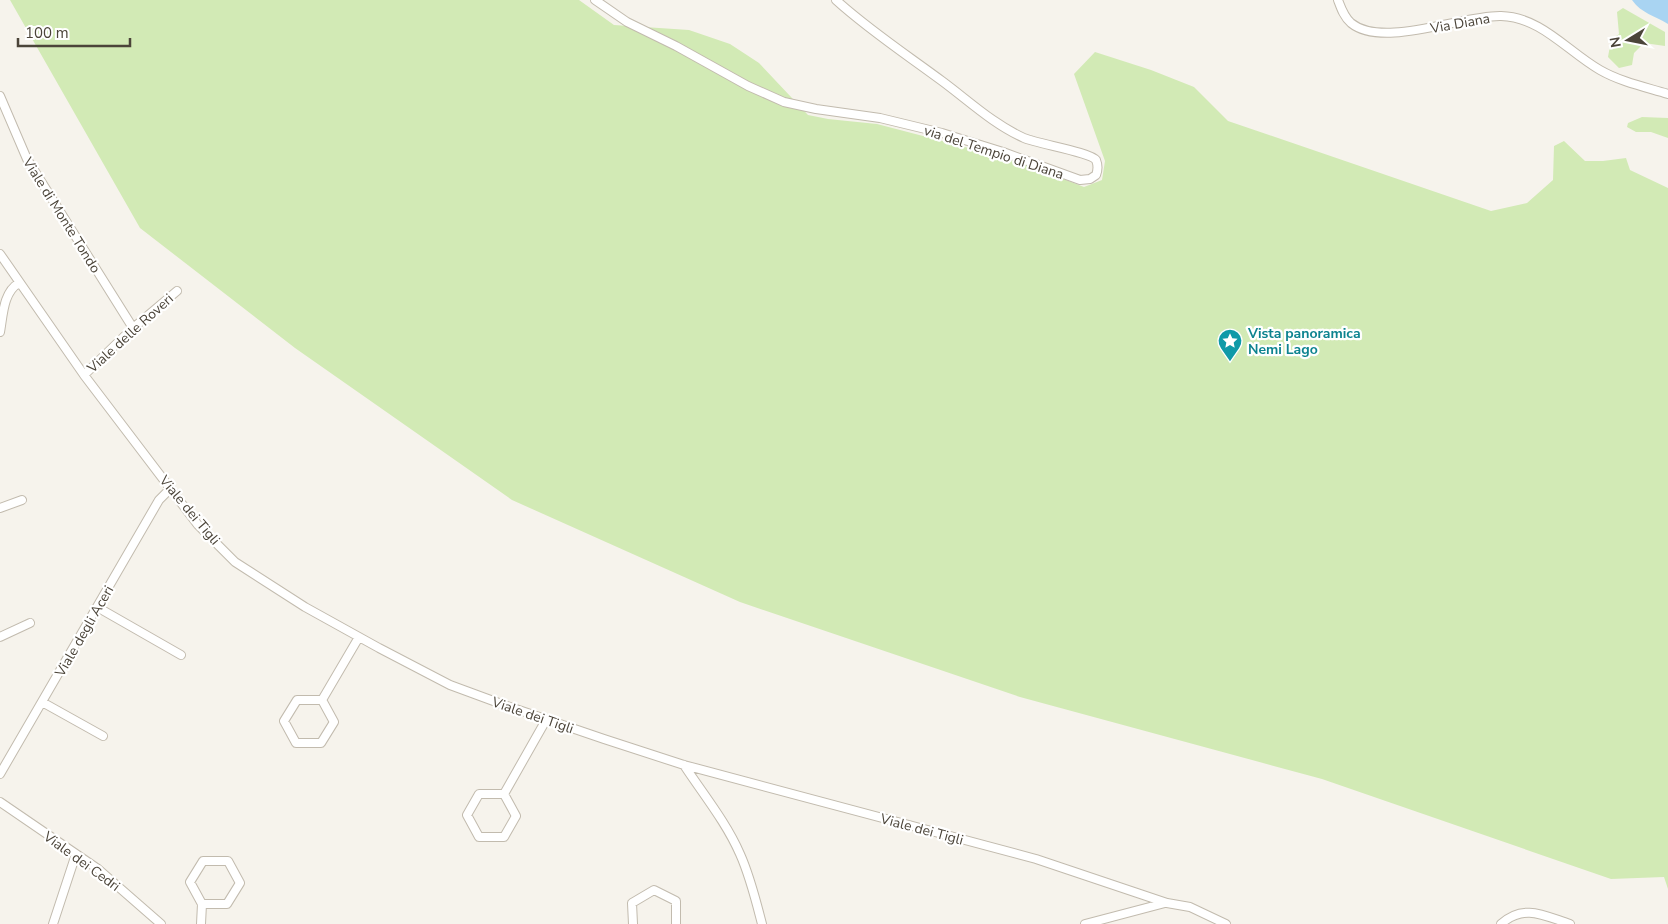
<svg xmlns="http://www.w3.org/2000/svg" width="1668" height="924" font-family="'Nunito Sans',sans-serif">
<style>
.green{fill:#d2eab5}
.water{fill:#a9d4f2}
.lines{fill:none;stroke-linecap:round;stroke-linejoin:round}
.minor-casing{stroke:#c2bbae;stroke-width:10}
.minor{stroke:#fff;stroke-width:8}
.labels{text-anchor:middle;stroke-width:4.5;stroke-linejoin:round;paint-order:stroke}
.street-label{font-size:14px;fill:#4b4439;stroke:#fff}
.culture-label{font-size:14px;font-weight:bold;fill:#0d838f;stroke:#fff;text-anchor:start}
</style>
<rect width="100%" height="100%" fill="#f6f3ec"/>
<!-- green -->
<path class="green" d="M10,0h569l35,25 75,5 41,14 29,19 49,52 20,4 49,5 138,36 69,27 18,-7 3,-19 -31,-87 21,-22 56,18 43,17 34,34 263,90 36,-8 26,-23 1,-34 10,-5 21,20h18l23,-3 4,12 38,18v701l-4,-12 -53,2 -289,-100 -302,-82 -280,-95 -228,-102 -217,-152 -155,-120z
M1623,8l42,24v14l-21,-3 -10,10 -2,12 -13,3 -11,-11 3,-17 8,-6 -2,-22z
M1642,117l26,1v20l-17,-6h-15l-9,-5 1,-4z"/>
<!-- water -->
<path class="water" d="M1632,0h36v24c-14,-9 -26,-10 -36,-24z"/>
<g class="lines">
<defs>
<path id="minor" d="M595,0l32,22 49,24 72,40 36,16 32,7 64,9 62,15 61,19 77,28 10,-1 6,-4c2,-5 2,-10 0,-15 -6,-8 -58,-16 -72,-22 -31,-14 -55,-37 -82,-57 -35,-26 -73,-51 -106,-81
M1338,0c3,8 6,17 13,23 32,26 111,-8 150,-7 40,1 66,35 99,54 21,12 45,17 68,24
M0,96l27,63 106,169
M0,254l84,121 114,150 37,37 70,45 74,41 71,37 57,21 97,33 80,26 352,94 131,44 23,4 36,17
M0,332c3,-16 3,-40 19,-49
M84,375l49,-47 44,-37
M0,508l22,-8
M97,607l84,48
M0,637l30,-14
M297,700h25l12,22 -13,21h-25l-12,-22z
M322,700l37,-63
M42,702l61,34
M684,765c19,29 42,57 56,89 10,22 16,47 22,70
M0,774l159,-274 11,-11
M479,794h25l12,22 -12,21h-25l-12,-22z
M504,794l42,-74
M0,802l98,67 63,55
M203,861h25l12,22 -13,21h-25l-12,-22z
M53,924l23,-70
M201,924l1,-20
M633,924l-1,-21 22,-13 22,11v23
M1085,924l80,-21
M1501,924c23,-21 44,-8 69,0"/>
</defs>
<!-- minor casing -->
<use href="#minor" class="minor-casing"/>
<!-- minor -->
<use href="#minor" class="minor"/>
</g>
<!-- icons -->
<defs>
<symbol id="sight-pin" viewBox="-11 -11 22 30"><path d="M0 17L-7.5 6A9.5 9.5 0 1 1 7.5 6Z" fill="#0f9aa8" stroke="#fff"/><path d="M0-6L1.8-2.2L6-1.7L2.9 1.2L3.7 5.4L0 3.3L-3.7 5.4L-2.9 1.2L-6-1.7L-1.8-2.2Z" fill="#fff"/></symbol>
</defs>
<g fill-rule="evenodd">
<use href="#sight-pin" x="1216" y="327" width="28" height="38"/>
</g>
<g class="labels">
<!-- street labels -->
<g class="street-label">
<text transform="translate(1460 23) rotate(-10)" y="5">Via Diana</text>
<text transform="translate(994 152) rotate(18)" y="5">via del Tempio di Diana</text>
<text transform="translate(62 215) rotate(58)" y="5">Viale di Monte Tondo</text>
<text transform="translate(130 333) rotate(-42)" y="5">Viale delle Roveri</text>
<text transform="translate(190 510) rotate(50)" y="5">Viale dei Tigli</text>
<text transform="translate(84 631) rotate(-60)" y="5">Viale degli Aceri</text>
<text transform="translate(533 715) rotate(19)" y="5">Viale dei Tigli</text>
<text transform="translate(922 829) rotate(15)" y="5">Viale dei Tigli</text>
<text transform="translate(82 861) rotate(36)" y="5">Viale dei Cedri</text>
</g>
<!-- culture labels -->
<g class="culture-label">
<text x="1248" y="338">Vista panoramica<tspan x="1248" dy="16">Nemi Lago</tspan></text>
</g>
</g>
<!-- north arrow -->
<g transform="translate(1628 40) rotate(260)" stroke="#ffffff" stroke-width="4" paint-order="stroke">
<path d="M0-4L9 19L0 12L-9 19Z" fill="#4b4439"/>
<text y="-8" font-size="14" font-weight="bold" text-anchor="middle" fill="#4b4439">N</text>
</g>
<!-- scale -->
<path d="M18 38v8h112v-8" fill="none" stroke="#4b4439" stroke-width="2.5"/>
<text x="25" y="38" font-size="15" fill="#4b4439" stroke="#ffffff" stroke-width="4" paint-order="stroke">100 m</text>
</svg>
